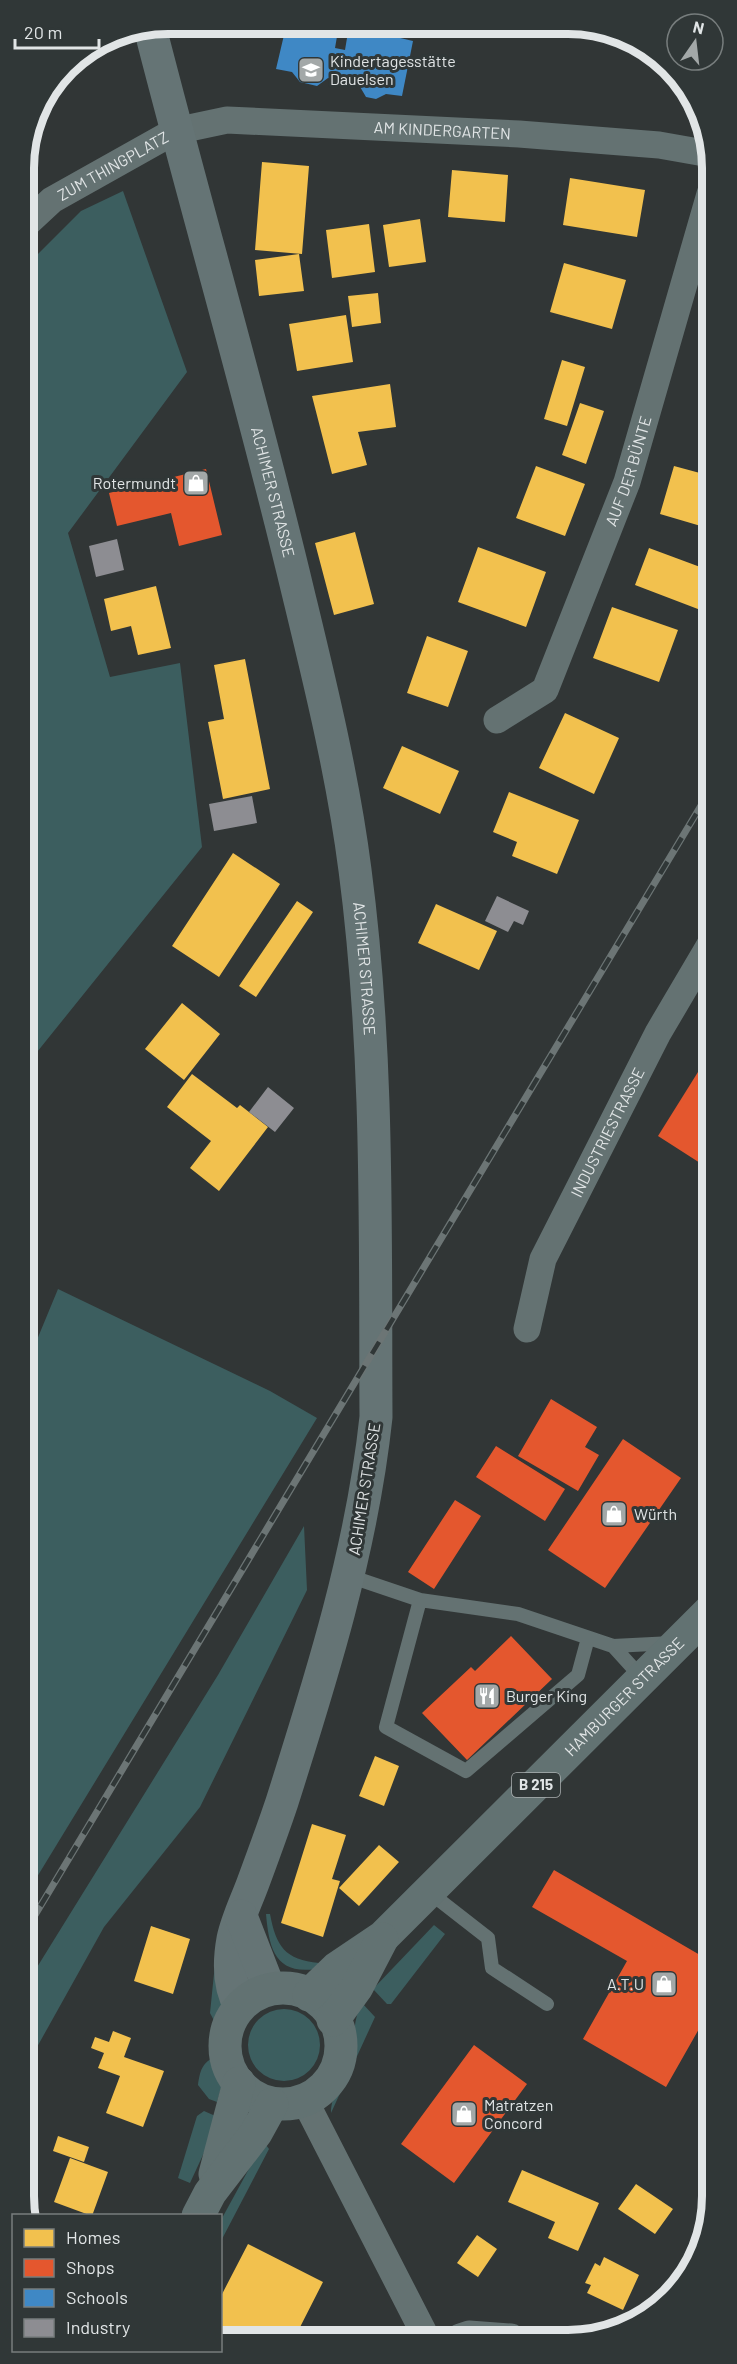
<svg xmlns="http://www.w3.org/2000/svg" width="737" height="2364" font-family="Barlow,sans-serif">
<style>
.green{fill:#3c5e5f}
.homes{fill:#f2c14e}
.shops{fill:#e4572e}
.schools{fill:#3f88c5}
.industry{fill:#8d8d92}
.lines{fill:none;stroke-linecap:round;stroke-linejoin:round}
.lane{stroke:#647272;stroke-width:14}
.street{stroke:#647272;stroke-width:27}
.secondary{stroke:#657475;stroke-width:33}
.primary{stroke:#627272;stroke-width:33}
.rail-casing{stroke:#6c7575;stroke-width:7}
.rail{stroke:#303737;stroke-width:4.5;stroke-dasharray:14;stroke-linecap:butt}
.labels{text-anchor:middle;stroke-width:6;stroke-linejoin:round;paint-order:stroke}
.shield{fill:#303737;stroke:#acb1b2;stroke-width:1.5}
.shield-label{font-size:15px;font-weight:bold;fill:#e1e5e6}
.poi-label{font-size:16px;fill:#e1e5e6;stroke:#303737;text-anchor:start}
.street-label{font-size:16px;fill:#e1e5e6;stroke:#303737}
.rim{fill:none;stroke:#e1e5e6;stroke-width:8}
</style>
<rect width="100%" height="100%" fill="#313636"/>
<!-- green -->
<path class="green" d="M123,191l64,181 -119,161 42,144 70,-14 22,184 -177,220 -1,-799 57,-57z
M58,1289l212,102 47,27 -291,477v-106l5,-7 -5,-3v-430l8,-2z
M304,1526l3,64 -107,217 -96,120 -77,138 -1,-80 192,-310z
M266,1914h4c6,32 15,46 49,49l-3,6c-41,6 -47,-21 -50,-55z
M434,1925l11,9 -54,70h-4l-14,-15z
M216,1954l8,42 -5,34 -9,-17z
M362,2003l13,14 -44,96c0,-20 13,-32 19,-49 6,-21 1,-41 12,-61z
M248 2045a36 36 0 1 1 72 0a36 36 0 1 1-72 0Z
M217,2056l7,22 -7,24 -8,-3 -11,-14c2,-14 4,-23 19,-29z
M204,2111l16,7 -30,65 -12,-5 19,-62z
M262,2145h4l3,4 -48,92v-21z"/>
<!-- homes -->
<path class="homes" d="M262,162l47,4 -7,88 -47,-4z
M452,170l56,5 -3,47 -57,-5z
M570,178l75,12 -8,47 -74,-12z
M420,219l6,43 -37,5 -6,-42z
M369,224l6,48 -43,6 -6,-48z
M299,254l5,37 -45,5 -4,-36z
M564,263l62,17 -14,49 -62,-17z
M378,293l3,30 -29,4 -4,-31z
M346,315l7,47 -56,9 -8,-47z
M562,360l23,7 -18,59 -23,-7z
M390,384l6,43 -38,5 9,33 -35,9 -20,-78z
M710,384h1v35l-10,-3z
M580,403l24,8 -18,53 -24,-9z
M536,466l49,18 -20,52 -49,-18z
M674,466l37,10v53l-51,-15z
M355,532l19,72 -40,11 -19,-72z
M478,547l68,25 -20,55 -68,-25z
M649,548l62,23v43l-76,-29z
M156,586l15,62 -33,7 -7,-29 -20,5 -7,-32z
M612,607l66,23 -19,52 -66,-24z
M427,636l41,15 -20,56 -41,-14z
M245,659l25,130 -47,10 -15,-77 16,-3 -10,-54z
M565,713l54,25 -25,56 -55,-26z
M402,746l57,25 -19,43 -57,-26z
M509,792l70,28 -22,54 -45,-18 5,-14 -24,-10z
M233,853l47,31 -61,93 -47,-31z
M297,901l16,11 -57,85 -17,-11z
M436,904l61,27 -18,39 -61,-27z
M182,1003l38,31 -36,46 -39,-31z
M192,1074l45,34 3,-3 28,22 -49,64 -29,-23 21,-27 -44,-34z
M375,1756l24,10 -15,40 -25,-10z
M312,1824l34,11 -14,44 8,2 -17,56 -42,-14z
M379,1845l20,17 -40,44 -20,-18z
M151,1926l39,13 -17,55 -39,-13z
M113,2031l18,7 -7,19 40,14 -21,56 -37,-14 14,-37 -22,-8 6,-15 -13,-5 4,-11 14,5z
M58,2136l31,11 -5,15 -31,-11z
M70,2158l38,14 -16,44 -38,-14z
M522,2170l77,33 -21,48 -30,-13 7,-16 -47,-20z
M636,2184l37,25 -18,25 -37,-25z
M477,2235l20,14 -19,28 -21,-14z
M248,2244l75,38 -28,55h-75v-39z
M604,2257l35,18 -16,35 -36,-17 4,-8 -6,-2 10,-20 5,3z"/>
<!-- shops -->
<path class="shops" d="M206,469l16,66 -43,11 -8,-33 -54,13 -8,-33z
M698,1072l13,9v89l-53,-34z
M551,1399l46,28 -12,20 14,8 -21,36 -60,-35z
M623,1439l58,39 -76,110 -57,-38z
M496,1446l69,43 -20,32 -69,-44z
M455,1500l26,16 -47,73 -26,-17z
M511,1636l41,43 -85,81 -45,-47 49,-46 4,4z
M554,1870l158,92v44l-46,81 -83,-48 44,-78 -95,-54z
M474,2045l53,39 -73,99 -53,-39z"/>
<!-- schools -->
<path class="schools" d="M276,25h63l-4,23 10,2 4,-24 64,15 -11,55 -16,-2 -10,5 -10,-2 -7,-12 -31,-7 -11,8 -17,-4 -8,-10 -16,-3 8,-34 -10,-2z"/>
<!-- industry -->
<path class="industry" d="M117,539l7,31 -28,7 -7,-31z
M252,796l5,27 -43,8 -5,-27z
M497,896l32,15 -6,14 -9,-4 -6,11 -23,-11z
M268,1087l26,21 -19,24 -26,-20z"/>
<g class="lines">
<!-- lane -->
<path class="lane" d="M349,1576l71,24 98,14 95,32 59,-3
M420,1600l-34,127 80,44 112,-96 10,-37
M613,1646l29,32
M429,1892l59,46 4,30 55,36
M399,2337l21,-11"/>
<!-- street -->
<g class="street">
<path id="s1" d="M24,226l28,-26 123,-69 52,-11 292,14 140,11 51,9"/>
<path id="s2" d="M497,720l48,-30 82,-208 83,-288"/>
<path id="s3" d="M527,1329l16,-70 115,-226 53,-90"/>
<path d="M305,2101l121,236"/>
<path d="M460,2337l9,-3 42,3"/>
</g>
<!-- secondary -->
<g class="secondary">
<path id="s4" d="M150,28c48,188 103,375 148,564 22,91 45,184 57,278 24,182 20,364 21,547 -14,132 -54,259 -94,385 -9,27 -19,54 -29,81 -7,19 -16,37 -20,56 -4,22 -4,48 7,67"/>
<path d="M241,1916l28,72"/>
</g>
<!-- primary -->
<g class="primary">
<circle cx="283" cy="2046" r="58"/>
<path id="s5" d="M309,1995l28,-27 46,-31 329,-328"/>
<path d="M333,2020l24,-33 25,-48"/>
<path d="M215,2174l24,-91"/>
<path d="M198,2216l12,-23 46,-60 16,-29"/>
</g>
<defs>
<path id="rail" d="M26,1930l685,-1141"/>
</defs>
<!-- rail casing -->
<use href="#rail" class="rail-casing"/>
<!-- rail -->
<use href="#rail" class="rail"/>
</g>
<!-- icons -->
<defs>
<symbol id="school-square" viewBox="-11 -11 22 22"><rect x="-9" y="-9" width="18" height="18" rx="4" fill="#a3a8a8" stroke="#303737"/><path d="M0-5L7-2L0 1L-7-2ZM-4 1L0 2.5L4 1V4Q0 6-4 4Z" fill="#fff"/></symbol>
<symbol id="shop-square" viewBox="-11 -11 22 22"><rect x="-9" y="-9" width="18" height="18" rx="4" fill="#a3a8a8" stroke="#303737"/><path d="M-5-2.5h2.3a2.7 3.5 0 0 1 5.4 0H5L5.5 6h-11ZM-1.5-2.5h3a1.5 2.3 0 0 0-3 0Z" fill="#fff"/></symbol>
<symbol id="restaurant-square" viewBox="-11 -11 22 22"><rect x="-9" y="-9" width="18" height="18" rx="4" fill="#a3a8a8" stroke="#303737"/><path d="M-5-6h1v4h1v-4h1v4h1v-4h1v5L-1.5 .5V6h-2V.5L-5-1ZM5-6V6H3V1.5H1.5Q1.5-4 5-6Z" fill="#fff"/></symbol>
</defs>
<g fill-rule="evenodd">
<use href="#school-square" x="296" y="55" width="30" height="30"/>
<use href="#shop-square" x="181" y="468" width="30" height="30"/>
<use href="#shop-square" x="599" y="1499" width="30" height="30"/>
<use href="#restaurant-square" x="472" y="1681" width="30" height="30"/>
<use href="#shop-square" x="649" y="1969" width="30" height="30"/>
<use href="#shop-square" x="449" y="2099" width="30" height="30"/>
</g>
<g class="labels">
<!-- shield labels -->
<rect class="shield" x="512" y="1773" width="48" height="24" rx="4.5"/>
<g class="shield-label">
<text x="536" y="1790">B 215</text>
</g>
<!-- poi labels -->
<g class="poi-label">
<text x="330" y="67">Kindertagesstätte<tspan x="330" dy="18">Dauelsen</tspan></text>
<text x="176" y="489" text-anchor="end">Rotermundt</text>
<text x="634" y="1520">Würth</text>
<text x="506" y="1702">Burger King</text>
<text x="644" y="1990" text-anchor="end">A.T.U</text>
<text x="484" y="2111">Matratzen<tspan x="484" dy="18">Concord</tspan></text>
</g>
<!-- street labels -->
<g class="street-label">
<text dy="6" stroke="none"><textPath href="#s1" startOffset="448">AM KINDERGARTEN</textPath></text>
<text dy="6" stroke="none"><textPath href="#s1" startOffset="108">ZUM THINGPLATZ</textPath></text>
<text dy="6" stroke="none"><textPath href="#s2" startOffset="291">AUF DER BÜNTE</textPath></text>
<text dy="6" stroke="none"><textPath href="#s4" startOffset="480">ACHIMER STRASSE</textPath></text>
<text dy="6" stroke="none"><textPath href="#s4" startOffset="966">ACHIMER STRASSE</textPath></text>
<text dy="6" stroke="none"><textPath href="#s3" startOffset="214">INDUSTRIESTRASSE</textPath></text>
<text transform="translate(364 1489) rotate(-81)" y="6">ACHIMER STRASSE</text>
<text dy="6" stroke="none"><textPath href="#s5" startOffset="435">HAMBURGER STRASSE</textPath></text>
</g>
</g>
<!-- crop -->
<path d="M0 0H737V2364H0ZM168 34H568A134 134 0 0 1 702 168V2196A134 134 0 0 1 568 2330H168A134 134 0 0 1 34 2196V168A134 134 0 0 1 168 34Z" fill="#303737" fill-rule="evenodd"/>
<path class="rim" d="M168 34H568A134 134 0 0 1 702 168V2196A134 134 0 0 1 568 2330H168A134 134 0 0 1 34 2196V168A134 134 0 0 1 168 34Z"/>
<!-- legend -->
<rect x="12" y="2214" width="210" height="138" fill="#303737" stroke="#777d7d" stroke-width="1.5"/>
<rect x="24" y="2229" width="30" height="18" fill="#f2c14e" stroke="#777d7d" stroke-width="1.5"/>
<text x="66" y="2244" font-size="18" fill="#e1e5e6">Homes</text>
<rect x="24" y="2259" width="30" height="18" fill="#e4572e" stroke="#777d7d" stroke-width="1.5"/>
<text x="66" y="2274" font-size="18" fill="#e1e5e6">Shops</text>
<rect x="24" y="2289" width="30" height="18" fill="#3f88c5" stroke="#777d7d" stroke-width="1.5"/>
<text x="66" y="2304" font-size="18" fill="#e1e5e6">Schools</text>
<rect x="24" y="2319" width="30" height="18" fill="#8d8d92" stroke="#777d7d" stroke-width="1.5"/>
<text x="66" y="2334" font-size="18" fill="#e1e5e6">Industry</text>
<!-- north arrow -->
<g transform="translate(695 42) rotate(14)"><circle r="28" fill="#303737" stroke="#777d7d" stroke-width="1.5"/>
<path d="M0-4.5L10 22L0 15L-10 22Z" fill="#a3a8a8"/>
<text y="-9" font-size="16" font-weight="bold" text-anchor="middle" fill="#e1e5e6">N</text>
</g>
<!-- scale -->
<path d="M15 39v9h84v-9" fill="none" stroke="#e1e5e6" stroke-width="3"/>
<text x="24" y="39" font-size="18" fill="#e1e5e6" stroke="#303737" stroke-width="4.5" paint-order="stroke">20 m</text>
</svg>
